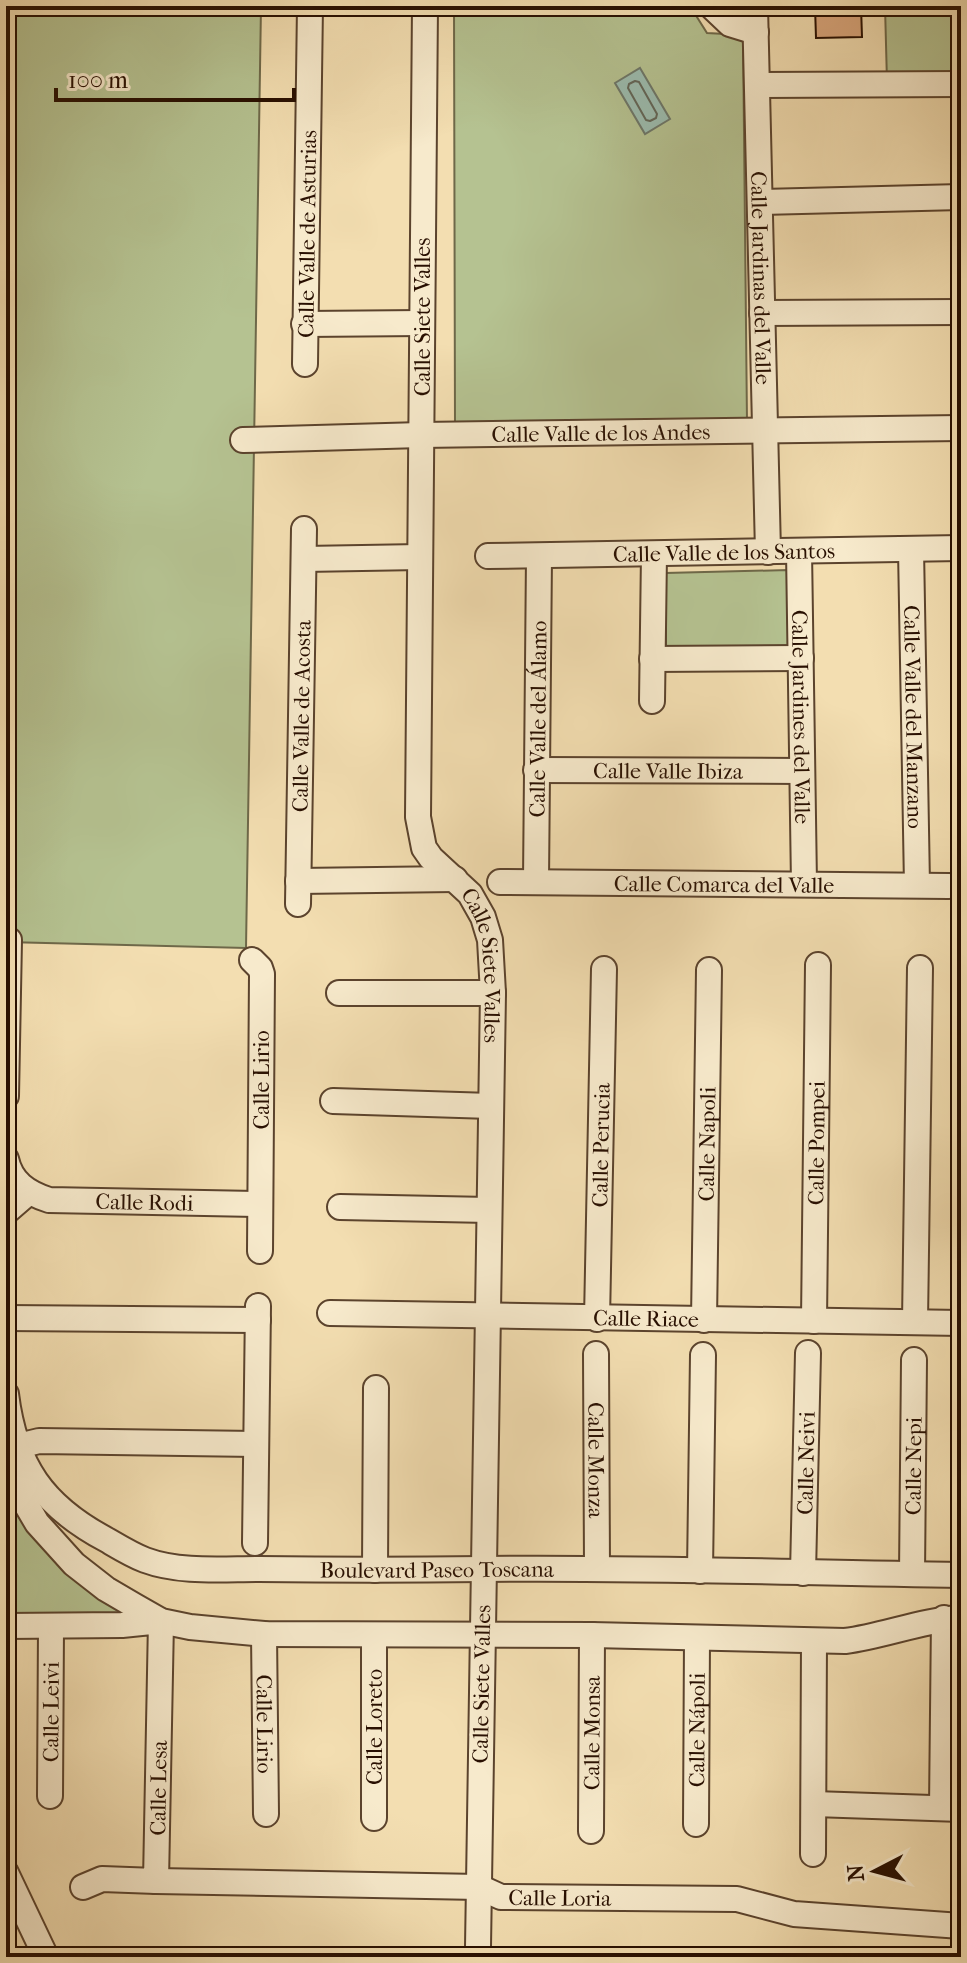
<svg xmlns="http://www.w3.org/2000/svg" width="967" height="1963" font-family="'IM FELL French Canon',serif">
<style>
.green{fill:#b5c291;stroke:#6e6849;stroke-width:2}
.water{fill:#9bbcaf;stroke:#6d7769;stroke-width:2}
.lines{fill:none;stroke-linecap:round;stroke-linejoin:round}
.shore{stroke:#626658;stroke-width:2}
.building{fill:#daa77d;stroke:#280f01;stroke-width:2}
.minor-casing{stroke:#5b432d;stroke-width:28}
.minor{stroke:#f7eacc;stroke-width:24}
.labels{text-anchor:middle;stroke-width:6;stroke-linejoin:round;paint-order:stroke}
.street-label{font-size:22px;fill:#280f01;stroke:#f7eacc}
</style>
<rect width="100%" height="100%" fill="#f3deb1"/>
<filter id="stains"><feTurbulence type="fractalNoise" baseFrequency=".0025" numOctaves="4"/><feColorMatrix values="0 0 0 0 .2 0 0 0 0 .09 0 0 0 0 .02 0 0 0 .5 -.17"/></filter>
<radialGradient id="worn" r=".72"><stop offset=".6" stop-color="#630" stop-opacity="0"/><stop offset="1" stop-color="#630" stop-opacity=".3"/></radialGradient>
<!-- green -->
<path class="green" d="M6,6h255l-15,942 -240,-6z
M454,6h236l17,27 36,2 4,387 -292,4z
M885,6h76v75l-74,1z
M788,570l2,81 -124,1v-79z
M6,1495c28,53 73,87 121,122l-121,7z"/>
<!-- water -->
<path class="water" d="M640,68l30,51 -25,15 -30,-51z"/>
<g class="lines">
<!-- shore -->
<path class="shore" d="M635,81l4,1 18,32 -1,4 -6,3 -4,-1 -18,-32 1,-4z"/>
</g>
<!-- building -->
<path class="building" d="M815,6h46l1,31 -46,1z"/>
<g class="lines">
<defs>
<g id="minor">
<path id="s1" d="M425,6l-7,811 6,31 7,10 39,36 13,23 7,23 3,53 -15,954"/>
<path d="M711,6l19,18 26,8"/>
<path id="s2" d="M755,6l13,546"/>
<path d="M757,85l204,-1"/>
<path d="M760,202l201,-5"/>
<path d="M762,313l199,-1"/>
<path d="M304,324l118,-1"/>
<path id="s3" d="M305,364l5,-358"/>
<path id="s4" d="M243,440l178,-5 540,-7"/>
<path id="s5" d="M911,549l6,336"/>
<path id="s6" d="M799,551l5,333"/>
<path id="s7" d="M488,556l473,-8"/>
<path d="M304,559l116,-2"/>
<path d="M652,659l149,-1"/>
<path d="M652,701l2,-147"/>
<path id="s8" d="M536,770l266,1"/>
<path d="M298,881l157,-2"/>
<path id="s9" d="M536,881l3,-325"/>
<path id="s10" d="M500,882l449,4"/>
<path id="s11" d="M298,904l6,-375"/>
<path d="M252,960l8,8 2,6 -2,277"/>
<path d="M339,993h154"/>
<path d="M6,1096l3,-156"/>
<path d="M333,1101l158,5"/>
<path id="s12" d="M6,1159c5,23 21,34 43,41l211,4"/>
<path d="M340,1207l149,3"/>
<path d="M6,1212l22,-19"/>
<path id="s13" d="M330,1313l631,10"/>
<path d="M6,1318l252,2"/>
<path id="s14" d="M597,1319l7,-350"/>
<path id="s15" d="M704,1320l5,-350"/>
<path id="s16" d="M814,1321l4,-356"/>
<path d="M915,1322l5,-354"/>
<path id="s17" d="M596,1354l1,213"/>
<path id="s18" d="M6,1394c9,72 37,112 101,146 12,7 25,15 38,20 35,13 77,9 114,9 75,1 149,1 224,0 159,-2 319,4 478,6"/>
<path d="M6,1449l33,-8 217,3"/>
<path d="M6,1470l31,53 37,41 32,25 29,17 26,15 29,6 74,7 328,1 253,6c39,-5 77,-21 116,-23"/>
<path d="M255,1543l3,-237"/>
<path d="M375,1570l1,-182"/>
<path d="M700,1571l3,-216"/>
<path id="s19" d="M803,1573l5,-220"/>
<path id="s20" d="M912,1574l2,-214"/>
<path d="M6,1626l116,-1 39,-4 -5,260 -54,-2 -19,8"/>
<path id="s21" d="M264,1634l2,180"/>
<path id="s22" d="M50,1796l1,-169"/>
<path d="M814,1804l147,5"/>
<path d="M942,1808l2,-190"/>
<path d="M374,1818v-182"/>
<path id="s23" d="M696,1824l1,-186"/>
<path id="s24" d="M591,1831l1,-196"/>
<path d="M813,1854l1,-213"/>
<path d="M6,1873l40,84"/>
<path id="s25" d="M156,1881l323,6 22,10 236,2 57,15 167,12"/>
</g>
</defs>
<!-- minor casing -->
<use href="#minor" class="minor-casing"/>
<!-- minor -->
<use href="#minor" class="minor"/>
</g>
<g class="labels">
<!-- street labels -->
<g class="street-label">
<text dy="8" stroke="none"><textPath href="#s3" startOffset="130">Calle Valle de Asturias</textPath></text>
<text dy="8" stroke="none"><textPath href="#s2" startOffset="272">Calle Jardinas del Valle</textPath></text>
<text transform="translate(422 317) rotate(-90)" y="8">Calle Siete Valles</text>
<text dy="8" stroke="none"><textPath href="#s4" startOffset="358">Calle Valle de los Andes</textPath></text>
<text dy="8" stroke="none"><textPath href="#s7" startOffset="236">Calle Valle de los Santos</textPath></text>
<text dy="8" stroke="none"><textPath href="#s11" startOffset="188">Calle Valle de Acosta</textPath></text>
<text dy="8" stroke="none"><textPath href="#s6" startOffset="166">Calle Jardines del Valle</textPath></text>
<text dy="8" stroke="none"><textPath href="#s5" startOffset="168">Calle Valle del Manzano</textPath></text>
<text dy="8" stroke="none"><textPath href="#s9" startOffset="162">Calle Valle del Álamo</textPath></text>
<text dy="8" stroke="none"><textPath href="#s8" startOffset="132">Calle Valle Ibiza</textPath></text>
<text dy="8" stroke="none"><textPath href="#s10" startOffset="224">Calle Comarca del Valle</textPath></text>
<text dy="8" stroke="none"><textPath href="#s1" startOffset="982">Calle Siete Valles</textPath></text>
<text transform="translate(261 1080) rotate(-90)" y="8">Calle Lirio</text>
<text dy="8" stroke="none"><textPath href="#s16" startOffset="178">Calle Pompei</textPath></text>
<text dy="8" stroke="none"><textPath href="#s14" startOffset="174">Calle Perucia</textPath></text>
<text dy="8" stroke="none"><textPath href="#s15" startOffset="176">Calle Napoli</textPath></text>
<text dy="8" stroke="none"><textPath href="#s12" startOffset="158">Calle Rodi</textPath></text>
<text dy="8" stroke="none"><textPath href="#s13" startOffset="316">Calle Riace</textPath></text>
<text dy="8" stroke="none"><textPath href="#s17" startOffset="106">Calle Monza</textPath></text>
<text dy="8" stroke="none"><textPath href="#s19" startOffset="110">Calle Neivi</textPath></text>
<text dy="8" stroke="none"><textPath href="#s20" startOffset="108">Calle Nepi</textPath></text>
<text dy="8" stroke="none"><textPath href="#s18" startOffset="522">Boulevard Paseo Toscana</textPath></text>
<text transform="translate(481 1684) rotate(-89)" y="8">Calle Siete Valles</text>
<text dy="8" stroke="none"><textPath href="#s22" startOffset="84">Calle Leivi</textPath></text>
<text dy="8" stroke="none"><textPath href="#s21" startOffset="90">Calle Lirio</textPath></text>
<text transform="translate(374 1727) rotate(-90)" y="8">Calle Loreto</text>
<text dy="8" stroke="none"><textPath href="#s23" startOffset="94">Calle Nápoli</textPath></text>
<text dy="8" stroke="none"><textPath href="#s24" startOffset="98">Calle Monsa</textPath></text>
<text transform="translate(158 1788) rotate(-89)" y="8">Calle Lesa</text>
<text dy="8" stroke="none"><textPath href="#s25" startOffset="406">Calle Loria</textPath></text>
</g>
</g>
<!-- margin -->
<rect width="967" height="1963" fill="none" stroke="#f3deb1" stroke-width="32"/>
<rect x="8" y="8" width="951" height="1947" fill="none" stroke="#280f01" stroke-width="4"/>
<rect x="16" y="16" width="935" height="1931" fill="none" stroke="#280f01" stroke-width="2"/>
<!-- north arrow -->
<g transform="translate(875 1871) rotate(264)" stroke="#f7eacc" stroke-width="6" paint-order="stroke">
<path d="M0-6L14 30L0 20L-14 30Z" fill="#280f01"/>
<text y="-12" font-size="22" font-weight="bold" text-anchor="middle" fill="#280f01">N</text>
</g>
<!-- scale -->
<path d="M56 88v12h238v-12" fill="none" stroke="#280f01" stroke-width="4"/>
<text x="68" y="88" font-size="24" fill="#280f01" stroke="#f7eacc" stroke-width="6" paint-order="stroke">100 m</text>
<rect width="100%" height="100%" filter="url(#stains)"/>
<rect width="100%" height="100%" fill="url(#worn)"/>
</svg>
